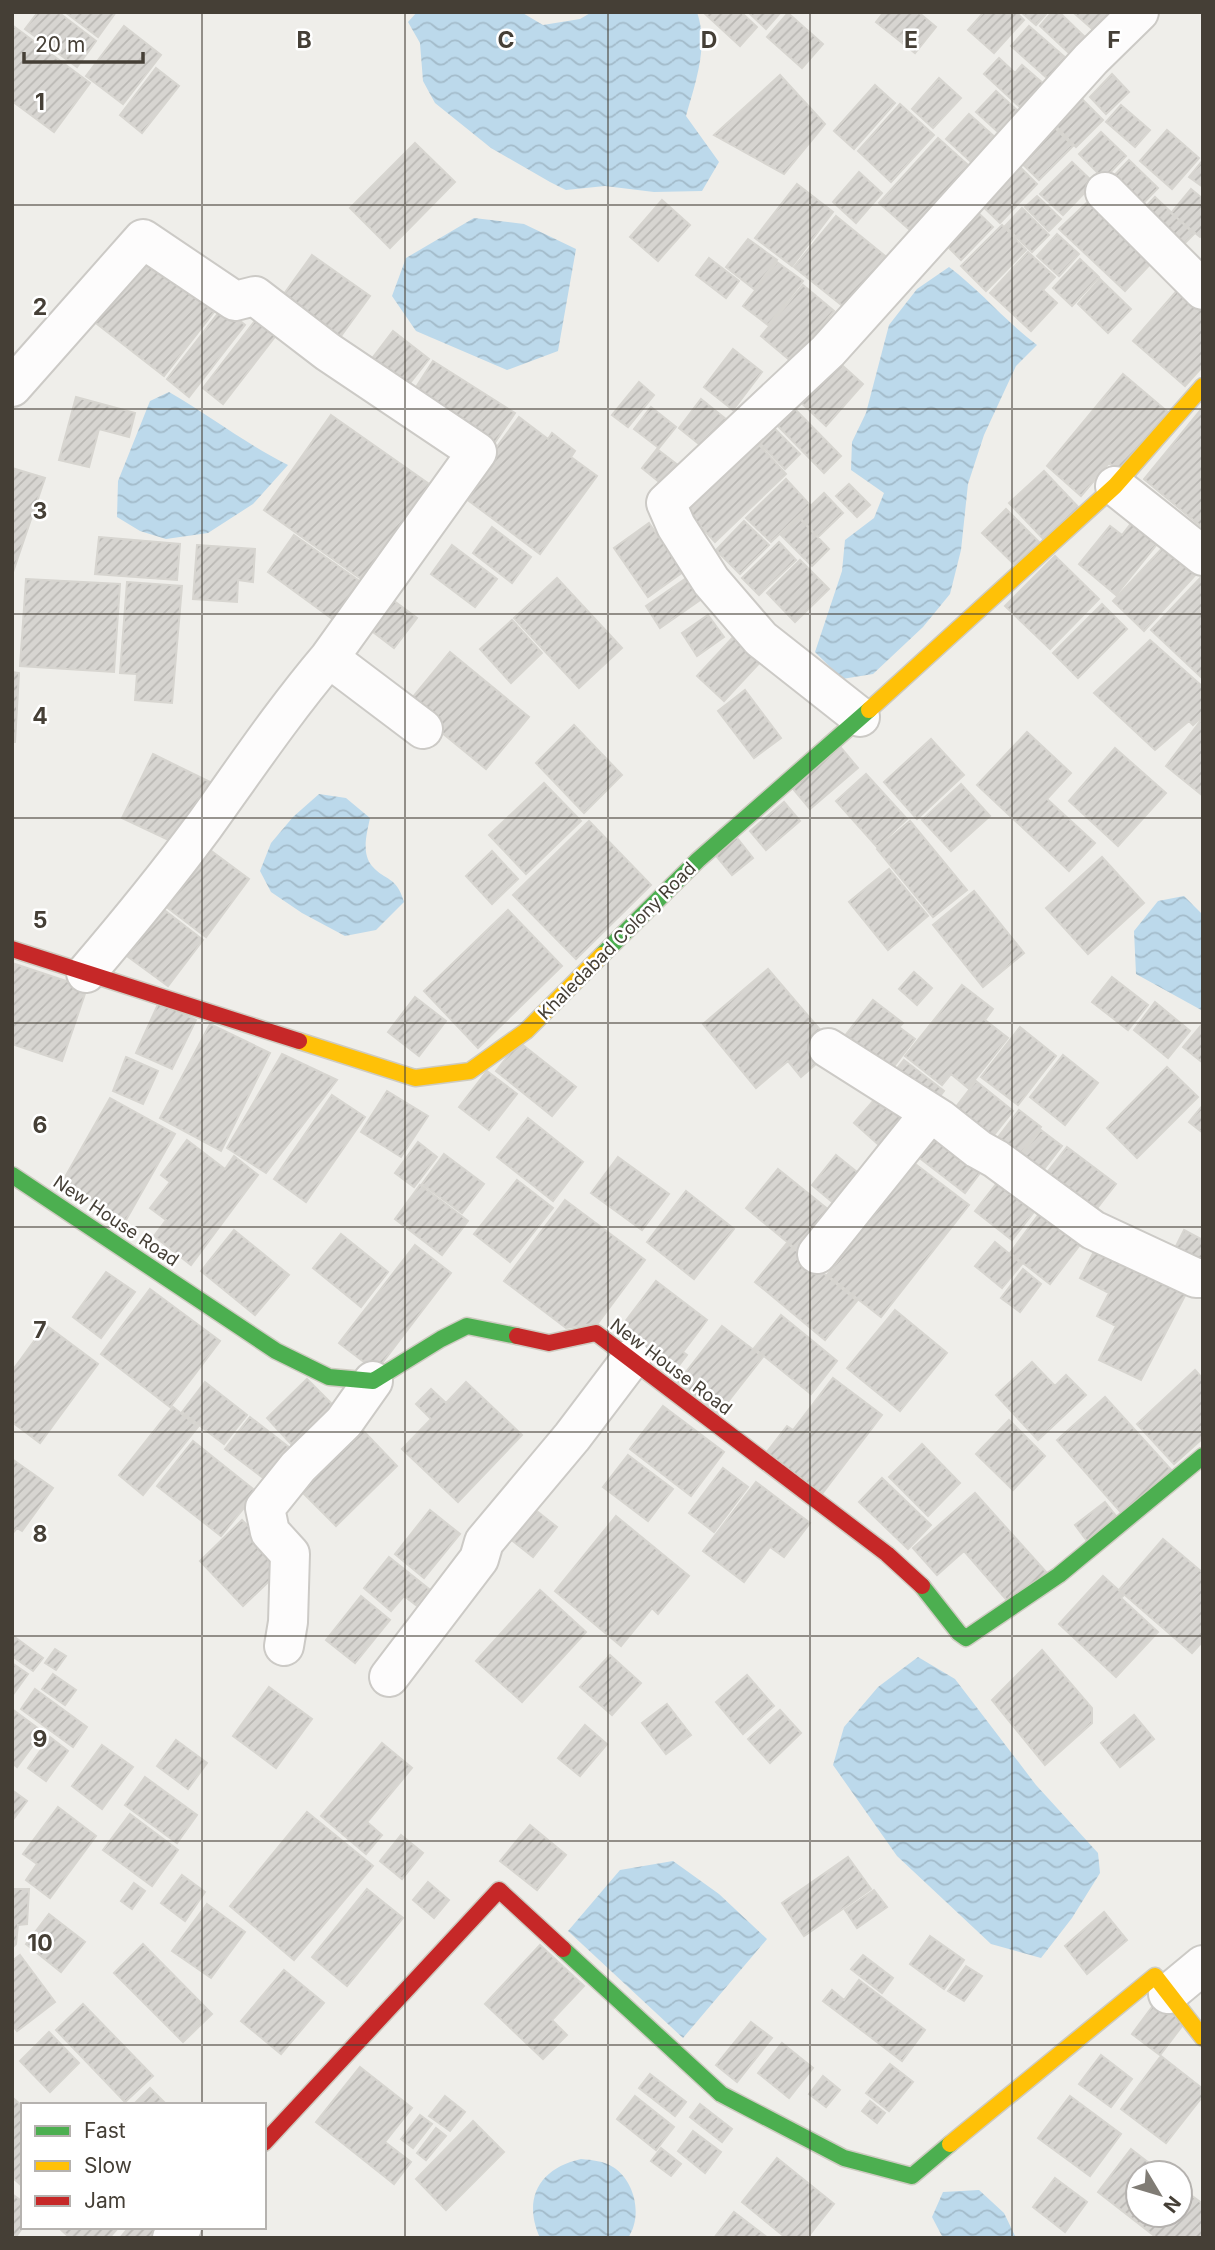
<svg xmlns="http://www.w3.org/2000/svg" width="1215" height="2250" font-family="Inter,sans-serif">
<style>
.water{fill:url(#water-waves)}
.building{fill:url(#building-hatch);stroke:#d7d5d0;stroke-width:2}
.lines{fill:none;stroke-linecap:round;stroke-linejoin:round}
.street-casing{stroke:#cccac6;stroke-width:42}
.fast-casing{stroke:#cecbc1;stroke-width:19}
.slow-casing{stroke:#cecbc1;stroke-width:19}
.jam-casing{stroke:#cecbc1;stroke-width:19}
.street{stroke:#fdfcfc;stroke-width:38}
.fast{stroke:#4caf50;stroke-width:16}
.slow{stroke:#ffc107;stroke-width:16}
.jam{stroke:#c62828;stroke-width:16}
.grid{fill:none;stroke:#453f36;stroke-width:2;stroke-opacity:0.55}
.labels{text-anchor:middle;stroke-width:5;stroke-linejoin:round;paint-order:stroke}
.street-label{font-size:18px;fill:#453f36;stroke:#fff}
.grid-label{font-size:23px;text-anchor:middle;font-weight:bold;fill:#453f36;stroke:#fff;stroke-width:5;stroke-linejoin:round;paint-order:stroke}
</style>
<defs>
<pattern id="water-waves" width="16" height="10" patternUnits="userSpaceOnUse" patternTransform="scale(1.75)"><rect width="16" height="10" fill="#bcd9eb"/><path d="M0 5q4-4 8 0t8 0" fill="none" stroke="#a3bbca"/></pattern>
<pattern id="building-hatch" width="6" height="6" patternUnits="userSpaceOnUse" patternTransform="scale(1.75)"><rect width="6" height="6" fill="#d7d5d1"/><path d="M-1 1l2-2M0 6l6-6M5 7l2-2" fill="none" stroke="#bab8b4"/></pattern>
</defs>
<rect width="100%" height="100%" fill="#efeeea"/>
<!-- water -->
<path class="water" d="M417,12h104l22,13 37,-6 12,-7h105c12,35 -2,71 -11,104l33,46 -17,29 -48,1 -49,-6 -39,4 -16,-8 -59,-34 -56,-45 -12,-22 -3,-38 -12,-21z
M474,218l50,6 52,25 -18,102 -51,19 -91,-39 -24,-35 14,-38z
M949,267c32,24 56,54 88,78l-21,21 -32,69 -16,49 -7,66 -11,44 -27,33 -50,47 -31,5 -27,-27 27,-81 3,-31 29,-22 10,-25 -33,-23 1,-28 14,-29 23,-88 28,-36z
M169,392c40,23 77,52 119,73l-35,39 -45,29 -42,6 -26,-8 -23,-14 1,-36 32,-80z
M319,794l27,4 24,20c-3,15 -9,35 2,48 14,16 24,9 32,36l-28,28 -31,6 -43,-23 -31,-21 -11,-21 11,-28 22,-26z
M1184,896l19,19v96l-67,-37 -2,-43 24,-30z
M918,1657l37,22 81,106 62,68 2,20 -28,45 -31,40 -50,-14 -94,-88 -64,-91 11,-38 34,-40z
M673,1861l46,33 48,45 -84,99 -115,-107 52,-61z
M581,2159c12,1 22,2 32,8 22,14 30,49 15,71h-88c-18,-40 0,-70 41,-79z
M979,2190l25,23 12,25h-73l-11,-21 11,-25z"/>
<!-- building -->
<path class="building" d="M38,12h20l38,29 -19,26 -52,-38z
M65,12h51l-18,25z
M703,12h38l16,15 -17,19z
M748,12h33l-15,17z
M884,12h34l18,15 -21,26 -39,-31z
M984,12h32l8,8 -30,33 -26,-23z
M1021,12h27l-12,13z
M1052,12h7l26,25 -15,17 -30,-28z
M1077,12h40l-19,22 -23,-20z
M788,13l35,31 -21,24 -35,-31z
M12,25l78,58 -36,49 -42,-31z
M124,26l37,29 -38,49 -37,-28z
M1029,26l37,32 -18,21 -37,-33z
M999,58l16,15 7,-8 22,19 -22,25 -38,-35z
M156,68l23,18 -37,47 -22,-18z
M1112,74l17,18 -23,22 -16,-17z
M780,75l45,49 -41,50 -70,-39z
M939,78l22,20 -28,30 -21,-19z
M875,85l20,18 -41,46 -20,-18z
M996,91l33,30 -20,21 -33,-30z
M1075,92l28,28 -27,27 -28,-29z
M900,104l34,31 -43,47 -33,-31z
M1121,105l29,25 -15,17 -29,-25z
M969,114l36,32 -23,26 -36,-33z
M1050,123l23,23 -34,34 -24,-23z
M1167,130l32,28 -27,31 -32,-28z
M1101,132l25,24 -22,23 -25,-25z
M938,138l39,35 -58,65 -40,-35z
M415,143l40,39 -65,66 -40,-40z
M1009,156l28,28 -37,39 -29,-28z
M1129,160l29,28 -25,26 -29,-28z
M1203,160v27l-14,-10z
M1072,162l22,21 -31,32 -23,-21z
M859,172l23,21 -26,30 -23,-21z
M797,184l36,28 -41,54 -37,-28z
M1191,189l12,10v35l-3,3 -29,-24z
M1037,196l24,23 -12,12 -24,-24z
M1094,196l62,62 -31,33 -66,-62z
M1155,197l39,37 -21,21 -38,-37z
M662,200l28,25 -32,36 -28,-24z
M969,204l24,23 -32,33 -23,-23z
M1022,208l27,27 -17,17 -27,-26z
M836,216l59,48 -41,51 -60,-48z
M1002,225l24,25 -40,41 -25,-25z
M1057,234l22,20 -20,22 -22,-20z
M748,239l29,21 -23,29 -28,-22z
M1028,252l27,25 -12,13 14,13 -26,28 -41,-38z
M312,255l58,41 -37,51 -57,-42z
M142,256l72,56 -50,64 -72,-56z
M709,258l30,23 -13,17 -30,-23z
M1080,259l19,18 -27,29 -19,-18z
M777,262l26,19 -35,44 -25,-19z
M1100,279l31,30 -23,24 -30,-29z
M803,285l31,26 -42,51 -31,-26z
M1181,286l22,20v60l-18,20 -52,-45z
M223,307l22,18 -56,72 -22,-18z
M261,313l20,16 -58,75 -20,-16z
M393,331l36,28 -27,34 -35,-28z
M733,349l29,23 -29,38 -29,-23z
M833,357l30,27 -37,42 -30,-28z
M433,361l82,52 -23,34 -81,-52z
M1123,374l45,38 -49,59 -10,-8 -28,33 -34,-30z
M639,382l15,13 -26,32 -16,-12z
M76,397l59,16 -6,24 -30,-8 -10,38 -30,-7z
M701,399l26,21 -23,28 -25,-20z
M787,401l54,55 -17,17 -54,-55z
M651,407l25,20 -17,21 -25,-19z
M1203,407v121l-59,-49z
M331,415l111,78 -68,95 -110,-78z
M519,417l29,22 4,-6 23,18 -4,6 26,19 -57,78 -79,-59z
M767,421l33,33 -15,15 -33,-34z
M748,433l38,41 -71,68 -38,-41z
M657,449l22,17 -16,19 -21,-17z
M12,468l33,10 -33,97z
M1044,471l39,41 -34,33 -40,-42z
M786,479l24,26 -39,37 -25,-24z
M849,484l21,21 -13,12 -21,-21z
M824,493l19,20 -25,24 -19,-20z
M1006,509l37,37 -23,24 -38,-37z
M1136,517l26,21 -46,57 -37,-31 31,-38 12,9z
M799,518l30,31 -17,17 -31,-31z
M744,521l25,24 -29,29 -24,-24z
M649,523l34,49 -35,25 -34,-49z
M492,527l39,30 -19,26 -39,-30z
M294,535l71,50 -27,38 -70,-51z
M99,537l81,7 -3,36 -82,-6z
M779,542l17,18 -37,35 -17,-17z
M1168,542l31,29 -55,60 -31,-30z
M197,545l58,4 -2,33 -15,-2 -1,22 -44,-3z
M452,545l45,34 -22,28 -44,-33z
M1055,556l44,43 -49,50 -45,-43z
M800,560l29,29 -34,33 -28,-29z
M1203,575v104l-52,-49z
M688,577l15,21 -43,30 -14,-22z
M557,578l65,70 -43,40 -65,-70z
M26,579l94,5 -6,88 -94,-6z
M127,582l55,4 -10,117 -37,-3 2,-26 -17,-1z
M382,592l35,26 -23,30 -34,-26z
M1102,604l25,25 -49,49 -25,-25z
M708,615l16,22 -27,19 -15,-23z
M512,620l30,33 -31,30 -31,-34z
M737,633l27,25 -40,43 -27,-25z
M1150,640l53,47v29l-10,9 -4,-4 -34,29 -61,-57z
M450,652l79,65 -43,52 -79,-65z
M12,672l7,1 -4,69h-3z
M745,690l36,48 -27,20 -36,-47z
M1202,719l1,1v76l-37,-30z
M574,725l48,50 -38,38 -48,-50z
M1027,732l44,41 -24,26 48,44 -26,28 -92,-86z
M931,739l33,36 -47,44 -33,-37z
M837,743l21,25 -48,41 -21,-25z
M1115,748l51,45 -48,53 -49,-45z
M153,754l57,28 -31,63 -57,-27z
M866,774l41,45 -30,28 -41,-46z
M544,783l37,38 -55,53 -37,-39z
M961,784l29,32 -39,35 -29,-31z
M784,802l16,19 -34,29 -16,-19z
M589,821l62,64 -75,74 -63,-64z
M910,821l57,69 -34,27 -56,-68z
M734,834l19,24 -21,17 -19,-23z
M202,844l47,35 -43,58 -46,-35z
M492,851l26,28 -26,25 -26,-28z
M1102,857l42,46 -56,51 -42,-46z
M889,869l39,47 -40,34 -39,-48z
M974,891l50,62 -41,34 -50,-62z
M163,909l40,31 -35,46 -41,-30z
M508,910l54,56 -84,82 -54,-57z
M12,963l75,25 -25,73 -50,-17z
M768,969l54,63 -12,10 14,15 -23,20 -13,-16 -32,27 -53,-64z
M914,972l18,16 -15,17 -18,-16z
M1112,977l36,28 -20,25 -36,-28z
M962,985l31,24 -8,11 23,18 -40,50 -17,-14 -9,11 -37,-29z
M415,997l31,24 -27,35 -31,-24z
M873,1000l30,23 -4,4 16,12 -30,39 -45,-36z
M159,1002l37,18 -24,49 -36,-16z
M1155,1002l35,29 -22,27 -34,-28z
M1203,1023v40l-20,-16z
M210,1024l60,29 -49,98 -61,-33z
M1020,1027l36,29 -38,49 -37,-28z
M519,1042l57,45 -24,29 -56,-45z
M282,1054l55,26 -71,93 -39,-25z
M1063,1055l35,28 -33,42 -35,-28z
M126,1057l32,14 -15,33 -30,-13z
M904,1060l40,31 -15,19 -41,-31z
M1167,1067l31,30 -61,61 -30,-30z
M487,1071l30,23 -28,36 -30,-23z
M976,1081l37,30 -31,39 -37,-29z
M387,1091l41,25 -27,41 -40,-25z
M882,1091l35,30 -28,33 -35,-31z
M332,1095l33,22 -59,85 -32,-23z
M110,1098l65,36 -49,86 -65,-36z
M1203,1105v28l-14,-11z
M1019,1110l22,17 -24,31 -22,-17z
M528,1118l55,44 -30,39 -56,-44z
M933,1118l56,43 -24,32 -57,-44z
M1041,1130l21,16 -25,32 -21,-16z
M187,1140l38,29 9,-13 24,19 -67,90 -37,-29 12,-16 -16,-12 20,-26 -9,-7z
M418,1142l19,15 -23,30 -19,-14z
M1067,1147l49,37 -29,37 -49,-37z
M444,1154l40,30 -22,29 -40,-29z
M836,1155l32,26 -25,30 -31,-26z
M618,1157l51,37 -27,36 -51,-37z
M914,1163l55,42 -88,112 -54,-42z
M778,1169l57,46 -32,40 -57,-47z
M517,1180l36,28 -43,54 -36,-28z
M997,1183l37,29 -22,28 -37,-29z
M420,1185l48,36 -26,34 -47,-36z
M686,1191l48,38 -40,50 -47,-37z
M565,1200l80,60 -47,63 -32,5 -62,-47z
M1048,1202l41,31 -39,51 -40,-31z
M234,1230l55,45 -34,40 -54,-44z
M1184,1230l19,10v27l-30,-15z
M341,1234l47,38 -27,35 -48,-39z
M995,1242l27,22 -20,24 -27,-22z
M787,1243l70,58 -32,39 -70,-58z
M1098,1244l90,46 -47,90 -42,-20 17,-34 -19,-10 12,-23 -29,-15z
M415,1245l36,28 -75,98 -37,-28z
M1023,1269l18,15 -21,28 -19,-14z
M106,1272l29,20 -34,46 -28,-21z
M656,1281l51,39 -24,32 4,3 -14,18 -55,-42z
M150,1289l70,52 -50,66 -69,-53z
M895,1310l52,43 -47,58 -53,-43z
M781,1315l56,46 -26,33 -57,-46z
M46,1325l52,39 -58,79 -28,-21v-51z
M722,1326l41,31 -44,56 -41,-31z
M1032,1362l23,24 11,-11 20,20 -48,45 -42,-45z
M1195,1370l8,9v59l-29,26 -37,-40z
M833,1378l49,37 -61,80 -55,-42 21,-27 6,4z
M307,1379l37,37 -40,42 -37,-40z
M205,1382l42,33 -23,29 -42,-32z
M466,1382l56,53 -64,67 -56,-53 29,-30 -15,-15 15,-15 15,14z
M1105,1397l69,76 -49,44 -68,-77z
M663,1406l61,46 -33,44 -61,-47z
M173,1407l25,20 -55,68 -24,-20z
M250,1417l49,38 -24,32 -50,-38z
M352,1419l45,47 -61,60 -46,-46z
M1009,1420l36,36 -32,34 -37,-36z
M193,1441l64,51 -36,44 -64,-50z
M922,1444l38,39 -32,33 -39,-39z
M628,1455l45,34 -25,32 -45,-34z
M12,1459l41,29 -31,43 -5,-3 -5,6z
M723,1468l25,19 -34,45 -25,-19z
M882,1478l49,47 -23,24 -49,-47z
M756,1482l54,41 -26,34 -14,-10 -26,35 -41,-31z
M975,1493l72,80 -36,32 -47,-54 -27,24 -24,-27z
M524,1501l33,26 -24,30 -33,-26z
M1105,1502l16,20 -31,23 -15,-20z
M430,1510l30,24 -36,44 -29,-24z
M616,1516l73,60 -31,38 -6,-6 -31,38 -66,-55z
M242,1520l44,45 -43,41 -43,-45z
M1163,1539l40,34v68l-11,12 -73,-63z
M389,1557l40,32 -13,16 -12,-9 -13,15 -27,-23z
M1103,1576l21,19 -3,3 37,34 -42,45 -57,-53z
M540,1590l46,42 -64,70 -46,-41z
M361,1596l29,24 -35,43 -29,-23z
M12,1635l31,23 -10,13 -21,-15z
M55,1649l11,7 -10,14 -11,-7z
M1042,1650l50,58v15l-47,42 -53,-65z
M610,1655l31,28 -29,32 -32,-28z
M12,1663l16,11 -16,22z
M53,1674l23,16 -11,15 -23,-16z
M747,1675l27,31 -31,28 -27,-32z
M269,1687l43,32 -36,49 -43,-32z
M35,1689l52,38 -14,20 -52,-38z
M667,1704l24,31 -25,19 -24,-31z
M12,1709l31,23 -26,35 -5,-4z
M780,1710l21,23 -31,30 -22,-24z
M1134,1715l20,24 -34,28 -19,-24z
M585,1725l22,19 -27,32 -22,-18z
M50,1737l18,14 -22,30 -18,-13z
M176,1740l31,23 -19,26 -31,-23z
M382,1743l30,25 -45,54 15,13 -16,19 -45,-38z
M102,1745l31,22 -31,42 -30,-23z
M145,1777l52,38 -20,28 -52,-38z
M12,1790l15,11 -15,20z
M58,1807l38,29 -46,62 -24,-18 11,-16 -14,-10z
M307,1812l66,54 -79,94 -64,-54z
M130,1814l48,36 -26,36 -49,-36z
M530,1825l36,30 -29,35 -37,-29z
M401,1835l22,18 -21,26 -22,-18z
M848,1857l23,32 -67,47 -22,-33z
M182,1875l23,17 -20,29 -24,-18z
M428,1882l21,18 -15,18 -21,-18z
M134,1883l11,8 -13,18 -11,-8z
M12,1889h17l-2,35 -9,1 -2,19 -4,4z
M367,1889l36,29 -56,68 -35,-29z
M874,1890l13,17 -30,21 -12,-18z
M207,1904l38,28 -34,46 -39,-27z
M1104,1912l23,28 -40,34 -22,-28z
M49,1914l36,28 -24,30 -35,-28z
M930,1936l34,24 -20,29 -34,-25z
M143,1944l69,70 -29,28 -69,-69z
M540,1945l44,41 -32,34 15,15 -24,24 -58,-55z
M20,1955l35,47 -38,29 -5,-6v-64z
M863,1955l30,23 -11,15 -31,-24z
M966,1966l16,10 -18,25 -16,-10z
M284,1970l40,33 -43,51 -40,-33z
M859,1980l66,50 -23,31 -79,-60 9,-11 12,10z
M1158,1999l28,22 -26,34 -28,-21z
M83,2004l70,72 -28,26 -69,-72z
M751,2022l21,16 -35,44 -21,-17z
M49,2032l30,31 -29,29 -30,-31z
M782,2043l31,25 -24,30 -31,-25z
M1101,2055l31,24 -21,28 -32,-23z
M1161,2056l42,33v7l-37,47 -45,-34z
M890,2064l23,18 -24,29 -23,-18z
M360,2067l52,41 -27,34 26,20 -17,22 -78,-62z
M650,2074l36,28 -11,14 -36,-28z
M823,2076l17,14 -14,17 -17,-13z
M150,2088l17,17h-34z
M445,2096l20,16 -15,19 -21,-15z
M635,2096l39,31 -18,23 -39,-31z
M1070,2096l51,38 -31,42 -52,-38z
M12,2097l11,10v80l-11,-10z
M870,2101l15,12 -8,10 -15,-12z
M700,2104l32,25 -10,13 -32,-25z
M420,2115l12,9 -19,24 -12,-9z
M473,2121l31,31 -58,58 -30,-31z
M436,2128l10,8 -20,24 -9,-7z
M693,2131l28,21 -16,21 -27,-22z
M661,2148l20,16 -10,12 -20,-15z
M1131,2149l31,24h-24v42h42v-28l23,17v34h-46l-59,-46z
M777,2158l57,46 -27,34h-21l-44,-36z
M1055,2178l32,24 -22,30 -32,-25z
M12,2194l11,8v25l-8,11h-3z
M734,2212l34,26h-54z
M58,2227h61l-10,11h-39z
M129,2227h38l-9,11h-38z"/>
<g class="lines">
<defs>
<path id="street" d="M1105,192l98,98
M12,387l131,-148 92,62 20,-5 73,56 149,100 -148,206
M1115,486l88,70
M860,717l-99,-78 -50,-58 -35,-55 -10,-23 162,-152 263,-292 48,-47
M86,973c41,-48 81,-97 118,-147 41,-57 80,-115 125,-168l94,71
M828,1048l112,71 38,30 18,10 97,71 103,48h7
M817,1254l113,-141
M284,1646l4,-24 2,-68 -20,-22 -5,-24 33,-41 46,-45 29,-41
M389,1677l90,-118 5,-17 88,-105 59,-78
M1168,1994l35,-29
M172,2238l10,-11"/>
<path id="fast" d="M602,955l96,-95 171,-150
M12,1175l264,176 53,26 44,4 68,-42 26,-13 50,10
M922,1586l37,47 7,5 93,-63 144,-119
M563,1949l158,145 123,64 68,18 38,-32"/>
<path id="slow" d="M869,710l246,-224 88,-100
M299,1041l116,37 55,-7 56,-40 76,-76
M950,2144l205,-168 48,62"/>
<path id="jam" d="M12,949l287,92
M517,1336l32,7 47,-10 291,221 35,32
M264,2143l235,-253 64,59"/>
</defs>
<!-- street casing -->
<use href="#street" class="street-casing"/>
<!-- fast casing -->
<use href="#fast" class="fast-casing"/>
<!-- slow casing -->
<use href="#slow" class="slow-casing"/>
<!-- jam casing -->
<use href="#jam" class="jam-casing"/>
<!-- street -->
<use href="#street" class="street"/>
<!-- fast -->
<use href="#fast" class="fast"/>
<!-- slow -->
<use href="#slow" class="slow"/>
<!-- jam -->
<use href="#jam" class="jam"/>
</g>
<!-- grid -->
<path class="grid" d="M202,12v2093M405,12v2226M608,12v2226M810,12v2226M1012,12v2226M12,205h1191M12,409h1191M12,614h1191M12,818h1191M12,1023h1191M12,1227h1191M12,1432h1191M12,1636h1191M12,1841h1191M12,2045h1191M202,2227v11"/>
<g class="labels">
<!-- street labels -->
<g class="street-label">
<text transform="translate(617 941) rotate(-45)" y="6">Khaledabad Colony Road</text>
<text transform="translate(116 1221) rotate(34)" y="6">New House Road</text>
<text transform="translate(671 1367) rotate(37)" y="6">New House Road</text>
</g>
</g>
<g class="grid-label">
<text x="304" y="48">B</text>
<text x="506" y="48">C</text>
<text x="709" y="48">D</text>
<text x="911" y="48">E</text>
<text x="1114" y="48">F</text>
<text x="40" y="110">1</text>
<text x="40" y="315">2</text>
<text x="40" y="519">3</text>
<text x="40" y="724">4</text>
<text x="40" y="928">5</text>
<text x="40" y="1133">6</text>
<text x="40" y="1338">7</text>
<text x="40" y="1542">8</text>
<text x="40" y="1747">9</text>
<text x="40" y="1951">10</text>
</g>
<!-- border -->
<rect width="1215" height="2250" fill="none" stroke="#453f36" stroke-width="28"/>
<!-- legend -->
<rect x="21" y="2103" width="245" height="126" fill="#ffffff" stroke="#b5b2af" stroke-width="2"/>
<rect x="35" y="2126" width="35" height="10" fill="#4caf50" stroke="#b5b2af" stroke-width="2"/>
<text x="84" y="2138" font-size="21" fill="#453f36">Fast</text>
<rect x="35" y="2161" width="35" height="10" fill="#ffc107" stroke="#b5b2af" stroke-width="2"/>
<text x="84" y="2173" font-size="21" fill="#453f36">Slow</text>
<rect x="35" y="2196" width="35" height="10" fill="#c62828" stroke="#b5b2af" stroke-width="2"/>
<text x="84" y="2208" font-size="21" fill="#453f36">Jam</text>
<!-- north arrow -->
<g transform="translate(1159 2194) rotate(128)"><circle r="33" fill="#ffffff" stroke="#b5b2af" stroke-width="2"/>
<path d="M0-5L12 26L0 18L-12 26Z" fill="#807c75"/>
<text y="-10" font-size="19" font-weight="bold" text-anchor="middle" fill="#453f36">N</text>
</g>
<!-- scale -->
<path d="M24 52v10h119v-10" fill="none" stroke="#453f36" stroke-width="3.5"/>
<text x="35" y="52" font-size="21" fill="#453f36" stroke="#ffffff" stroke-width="5" paint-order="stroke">20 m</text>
</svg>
